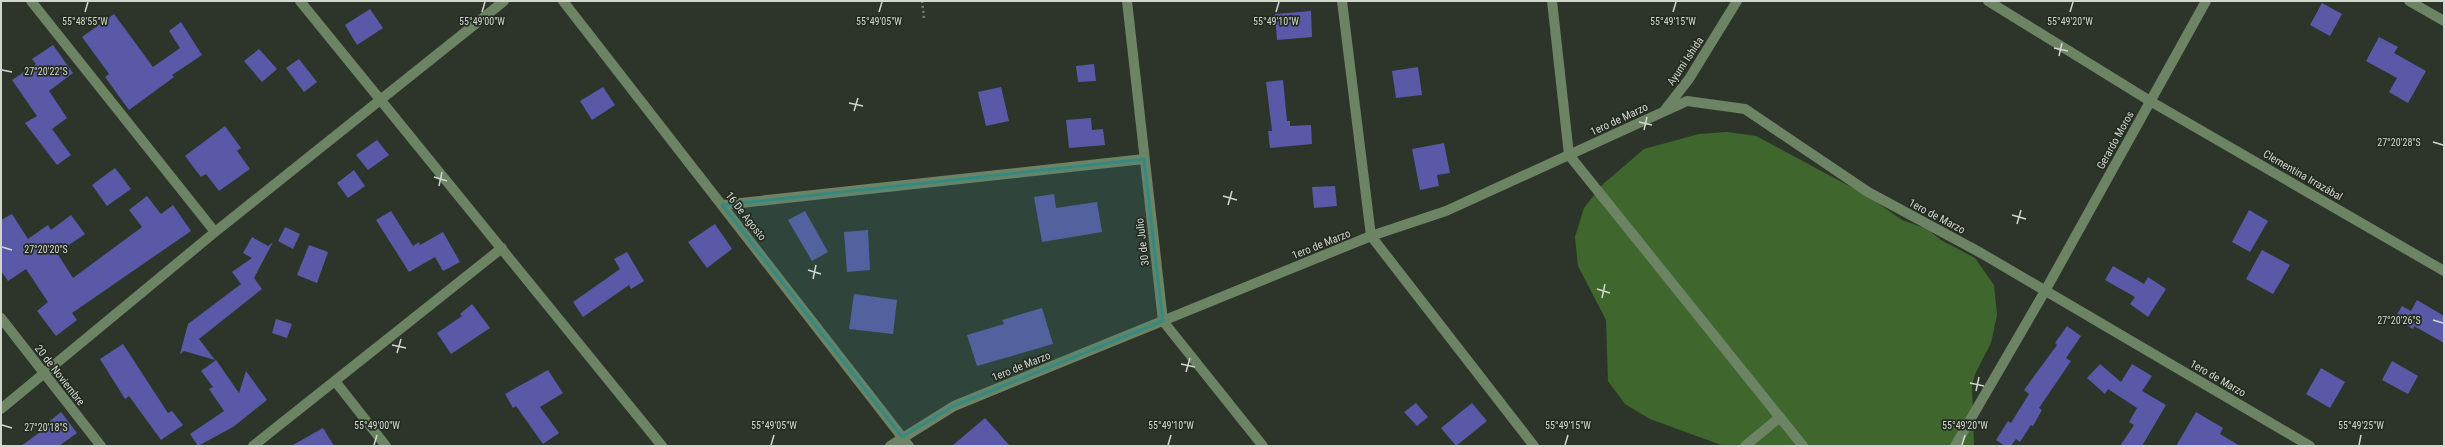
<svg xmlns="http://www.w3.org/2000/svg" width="2445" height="447" font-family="'Roboto Condensed',sans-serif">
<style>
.green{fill:#3f672d}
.building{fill:#5959a7}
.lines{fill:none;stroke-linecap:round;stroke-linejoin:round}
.path{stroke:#747b72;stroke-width:2.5;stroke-dasharray:2 3;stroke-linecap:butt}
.minor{stroke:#6d8464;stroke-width:10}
.marked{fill:#368981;fill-opacity:0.2;stroke:#368981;stroke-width:3;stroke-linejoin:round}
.ticks{fill:none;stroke:#d1d6cf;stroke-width:1.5}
.labels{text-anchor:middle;stroke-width:3.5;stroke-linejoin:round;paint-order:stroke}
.street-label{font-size:11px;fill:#d1d6cf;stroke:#242b21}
.ticks-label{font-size:10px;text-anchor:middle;fill:#d1d6cf;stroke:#242b21;stroke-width:3.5;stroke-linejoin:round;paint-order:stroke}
</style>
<rect width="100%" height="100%" fill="#2d352a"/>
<!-- green -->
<path class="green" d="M1727,132l29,4 110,59 36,25 25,9 14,11 34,18 19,27 3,30 -6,28 -15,29 -4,13 2,61h-250l-74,-27 -25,-15 -17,-23 -2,-61 -28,-54 -3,-29 9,-29 18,-23 42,-36 55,-15z"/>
<!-- building -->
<path class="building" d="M2322,3l20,11 -12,22 -20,-11z
M370,9l13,19 -26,17 -12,-20z
M1311,11l1,26 -35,3 -2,-26z
M114,14l39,53 27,-19 -11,-17 12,-9 21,33 -30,20 2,2 -45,33 -24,-33 4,-3 -27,-37z
M2379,37l19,10 -4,6 32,18 -18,32 -19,-11 8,-14 -31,-17z
M53,45l20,28 -24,18 18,27 -15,11 19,26 -14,10 -32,-42 12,-7 -25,-36 24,-16 -4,-5z
M259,49l18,20 -15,13 -18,-21z
M299,59l18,23 -13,10 -18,-24z
M1094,64l2,17 -18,1 -2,-16z
M1418,67l4,28 -26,3 -4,-27z
M1283,80l4,41h3v5l21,-1 1,19 -42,4 -2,-17h4l-6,-49z
M603,87l12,18 -23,15 -12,-19z
M1001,87l8,34 -23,5 -8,-34z
M1091,118l1,12 11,-1 2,16 -36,3 -3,-28z
M225,126l16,22 -4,3 13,18 -31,22 -13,-17 -5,3 -16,-21z
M377,140l12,15 -21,15 -12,-15z
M1444,143l6,30 -13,2 2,11 -19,4 -8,-41z
M115,168l16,21 -24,17 -15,-21z
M354,170l11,16 -17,12 -11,-15z
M1335,186l2,20 -23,2 -2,-21z
M1054,194l2,14 41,-6 5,30 -60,10 -8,-45z
M147,196l14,18 12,-9 18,26 -119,82 5,7 -21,16 -19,-25 11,-9 -22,-33 -18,12 -7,-10v-51l11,-6 16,25 20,-14 3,5 20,-15 14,19 -28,19 16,25 69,-51 -13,-17z
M2249,210l19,11 -18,31 -18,-10z
M391,211l22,35 6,-4 1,3 23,-13 17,30 -17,9 -8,-14 -26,15 -33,-52z
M805,211l23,41 -16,9 -24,-41z
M715,224l17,25 -25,19 -19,-26z
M285,227l15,7 -7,15 -15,-8z
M868,230l2,40 -23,2 -3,-40z
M252,237l16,9 5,-4 -19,36 8,11 -63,50 16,21 -31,-9 -4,3 8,-30 53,-40 -9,-12 20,-14 -9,-5z
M309,245l19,7 -11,31 -20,-8z
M2262,250l28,15 -17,29 -27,-15z
M627,252l17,29 -13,8 -2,-4 -46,32 -10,-15 47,-33 -6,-10z
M2113,266l31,18 4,-7 18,12 -18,28 -18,-13 5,-7 -30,-17z
M854,294l43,6 -4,34 -44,-5z
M2417,300l27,16v27l-30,-17 -1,3 -18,-11 7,-12 9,5z
M472,304l18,24 -39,26 -14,-21 25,-17 -2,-2z
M1042,308l11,36 -76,22 -10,-31 37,-11 -2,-4z
M276,319l16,5 -5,14 -15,-5z
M2067,326l14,10 -15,22 5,3 -32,47 3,2 -9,16 -2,-1 -11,17 -4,-3 -5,7h-6l-9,-6 12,-19 3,2 18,-29 -5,-4 33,-45 -2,-2z
M123,344l45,69 4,-2 11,14 -22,15 -32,-44 -4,3 -25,-40z
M216,360l23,33 7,-22 21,29 -34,27 -35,19 -8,-12 34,-23 -15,-22 4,-2 -12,-16z
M2392,361l26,15 -10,18 -26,-14z
M2100,364l21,18 11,-18 20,12 -10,15 24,14 -24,41h-22l14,-21 -5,-3 8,-14 -29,-19 -3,5 -18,-16z
M2321,368l24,14 -15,26 -24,-14z
M548,370l15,23 -23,14 19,26 -16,11 -27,-38 -3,2 -8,-14z
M1416,403l12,14 -11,9 -13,-14z
M1472,403l15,18 -31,25 -15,-18z
M61,412l16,21 -18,13h-38l22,-16 -2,-2z
M2196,412l27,16 -3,6 20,12h-64z
M985,418l25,28h-58z
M323,428l11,18h-43z"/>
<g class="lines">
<!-- path -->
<path class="path" d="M922,1l2,17"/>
<!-- minor -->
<path class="minor" d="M31,1l184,231
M300,1l362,445
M563,1l346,445
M1127,1l36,320 100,125
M1342,1l29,235 163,210
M1552,1l17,154 234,291
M1988,1l162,100 294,170
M2409,1l35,20
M1664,111l25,-32 48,-78
M722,205l422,-46
M1,318l100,128
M335,381l51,65
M1,409l214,-177 289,-231
M253,446l249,-198
M890,446l64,-40 417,-170 75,-25 241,-110 58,8 123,83 113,61 329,193
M1745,446l35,-29
M1955,446l90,-155 161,-290"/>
</g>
<!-- marked area -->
<path class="marked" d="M1144,159l19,162 -209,85 -52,31 -180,-232z"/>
<!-- ticks -->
<path class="ticks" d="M85,12l3,-10M482,12l3,-10M879,12l3,-10M1276,12l3,-10M1673,12l3,-10M2070,12l3,-10M2054,48l14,3M2059,56l3,-13M2,70l10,2M849,103l14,3M854,111l4,-13M1639,122l13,3M1644,130l3,-13M2433,142l10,3M434,177l13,4M439,186l3,-14M1223,196l14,4M1228,205l4,-14M2012,215l14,4M2017,224l4,-14M2,247l10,3M808,270l13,4M813,279l3,-14M1597,289l13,4M1602,298l3,-14M2433,320l10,3M392,345l14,3M397,353l4,-14M1181,364l14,3M1186,372l4,-14M1970,383l14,3M1976,391l3,-14M2,425l10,3M374,445l3,-10M771,445l3,-10M1168,445l3,-10M1565,445l3,-10M1962,445l3,-10M2359,445l2,-10"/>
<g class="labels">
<!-- street labels -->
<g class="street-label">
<text transform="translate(1685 61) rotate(-56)" y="4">Ayumi Ishida</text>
<text transform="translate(1619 119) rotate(-25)" y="4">1ero de Marzo</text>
<text transform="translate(2115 140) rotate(-61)" y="4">Gerardo Moros</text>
<text transform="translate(2303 175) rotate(30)" y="4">Clementina Irrazábal</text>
<text transform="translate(746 216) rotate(52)" y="4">16 De Agosto</text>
<text transform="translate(1937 216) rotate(28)" y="4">1ero de Marzo</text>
<text transform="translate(1142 242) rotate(-97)" y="4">30 de Julio</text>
<text transform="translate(1321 244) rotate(-22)" y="4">1ero de Marzo</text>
<text transform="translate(1021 366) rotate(-22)" y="4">1ero de Marzo</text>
<text transform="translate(60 375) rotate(52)" y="4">20 de Noviembre</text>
<text transform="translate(2218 378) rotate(30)" y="4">1ero de Marzo</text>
</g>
</g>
<g class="ticks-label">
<text x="1276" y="25">55°49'10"W</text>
<text x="2070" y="25">55°49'20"W</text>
<text x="85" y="25">55°48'55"W</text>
<text x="482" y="25">55°49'00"W</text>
<text x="879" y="25">55°49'05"W</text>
<text x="1673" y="25">55°49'15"W</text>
<text x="46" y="75">27°20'22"S</text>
<text x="2399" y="146">27°20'28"S</text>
<text x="46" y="253">27°20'20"S</text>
<text x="2399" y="324">27°20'26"S</text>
<text x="377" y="429">55°49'00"W</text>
<text x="774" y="429">55°49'05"W</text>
<text x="1171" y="429">55°49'10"W</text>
<text x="1568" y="429">55°49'15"W</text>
<text x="1965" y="429">55°49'20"W</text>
<text x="2361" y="429">55°49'25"W</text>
<text x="46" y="431">27°20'18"S</text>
</g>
<!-- border -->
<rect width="2445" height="447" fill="none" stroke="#d1d6cf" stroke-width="4"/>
</svg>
